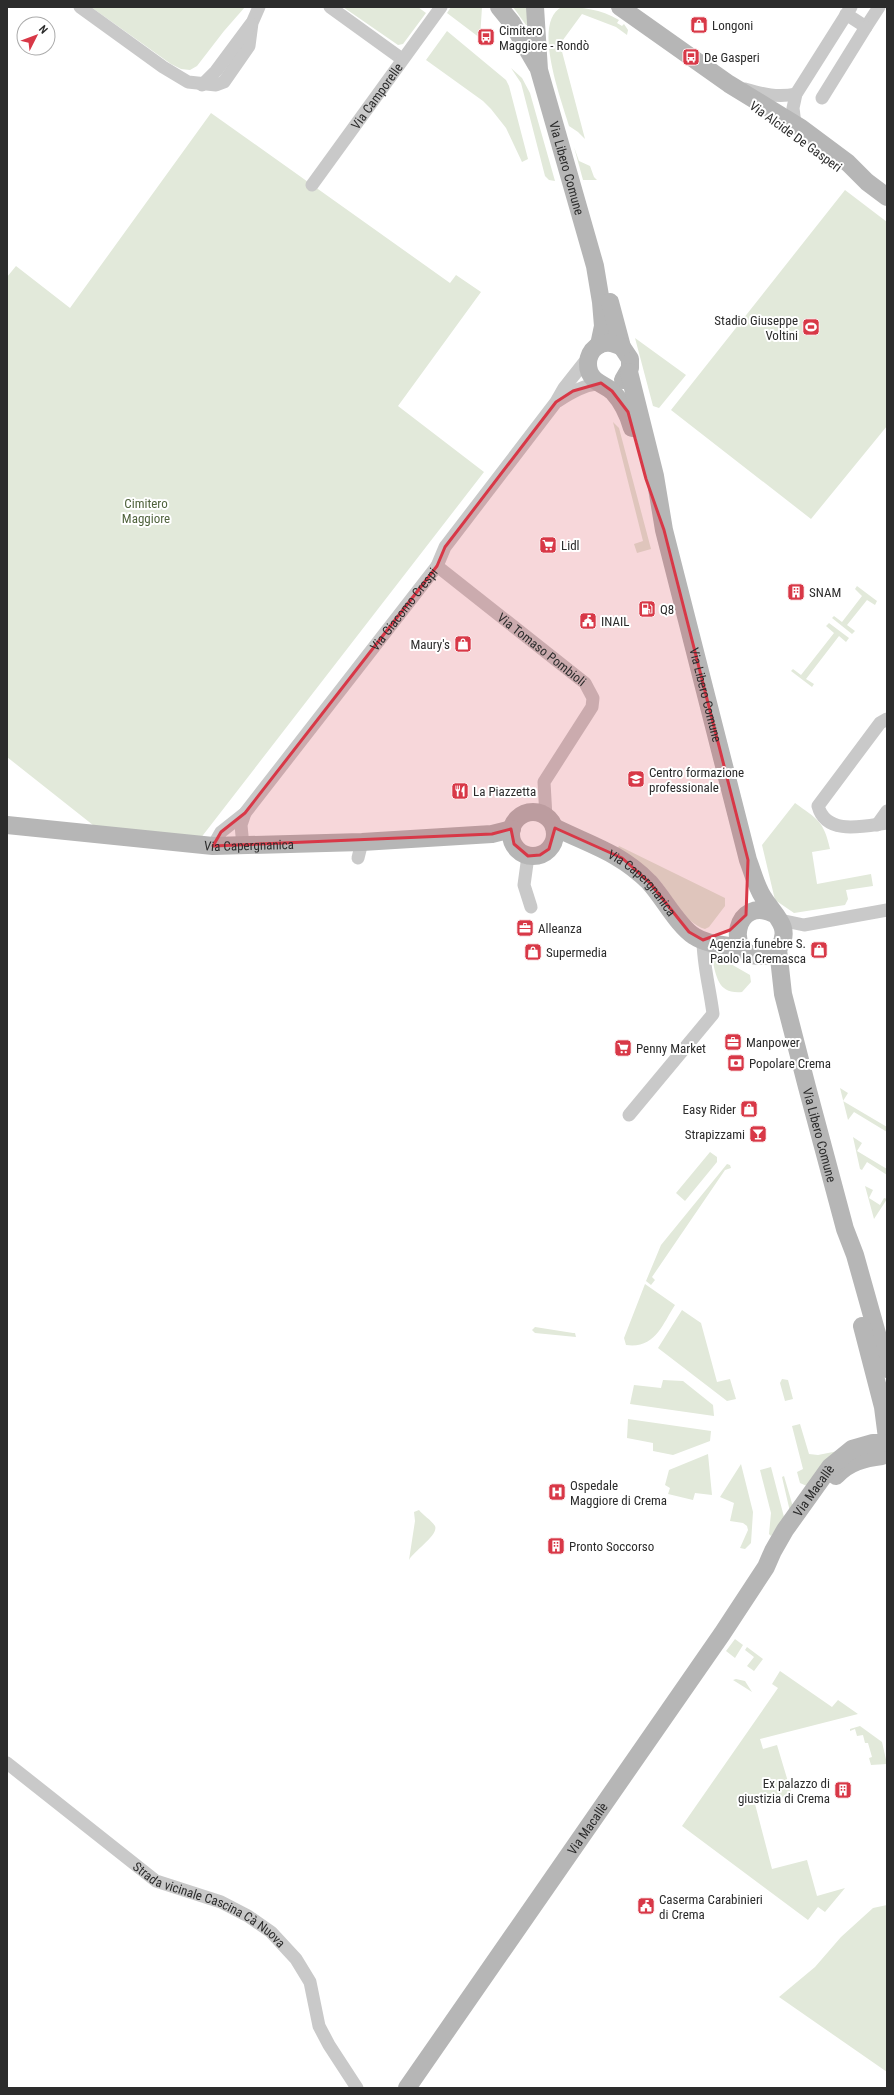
<svg xmlns="http://www.w3.org/2000/svg" width="894" height="2095" font-family="'Roboto Condensed',sans-serif">
<style>
.green{fill:#e2e9da}
.lines{fill:none;stroke-linecap:round;stroke-linejoin:round}
.street{stroke:#c9c9c9;stroke-width:13}
.secondary{stroke:#b6b6b6;stroke-width:18}
.marked{fill:#d83847;fill-opacity:0.2;stroke:#d83847;stroke-width:3;stroke-linejoin:round}
.labels{text-anchor:middle;stroke-width:4;stroke-linejoin:round;paint-order:stroke}
.poi-label{font-size:13px;fill:#2c2c2c;stroke:#fff;text-anchor:start}
.street-label{font-size:13px;fill:#2c2c2c;stroke:#fff}
.park-label{font-size:13px;fill:#50633d;stroke:#fff}
</style>
<rect width="100%" height="100%" fill="#fff"/>
<!-- green -->
<path class="green" d="M91,7h154l-21,24 -27,35 -7,4 -9,-1 -10,-5z
M343,7h75l8,6 -23,31 -5,1z
M451,7h31l-2,31 -33,-25z
M513,7h15l2,19 -4,-1z
M562,7c21,0 38,2 57,13l-2,3 5,3 2,-2 4,6 -1,5 -11,-8 -34,-13 -22,30 25,95 -7,-7 -9,-6c-7,-25 -38,-104 -7,-119z
M447,31l59,49 3,6 19,73 -6,3 -16,-34 -15,-19 -8,-8 -57,-41z
M511,68l11,10 8,15 25,88 -6,-1 -4,-4 -24,-93z
M211,113l239,170 6,-8 25,17 -83,114 86,66 -284,367 -102,-10 -91,-72v-480l9,-11 54,42z
M574,147l5,14 11,5 4,11 3,3h-14z
M845,190l42,32v204l-76,93 -140,-109z
M635,338l51,37 -27,33 -6,-2z
M613,422l6,6 32,121 -14,4 -3,-9 9,-3z
M857,586l20,15 -2,4 -8,-5 -20,25 8,6 -3,3 -20,-16 2,-2 8,6 20,-26 -7,-7z
M829,623l20,15 -3,4 -7,-6 -33,43 8,5 -2,3 -21,-16 2,-2 8,6 33,-42 -8,-7z
M795,803c22,16 29,18 35,46l-18,3 5,32 54,-10 2,12 -27,4 2,9 -3,6 -51,8 -19,-13 -13,-55z
M619,846l106,52v8l-16,21 -4,2c-21,-6 -32,-33 -46,-49 -11,-12 -26,-23 -41,-32z
M718,951l6,9 26,15 1,7 -9,10c-24,2 -25,-14 -30,-33l3,-7z
M840,1088l8,5 -5,8 44,26v5l-33,-20 -6,8z
M853,1137l9,6 -5,8 30,18v6l-20,-13 -5,8 -2,-1z
M710,1152l7,5v5l-32,39 -9,-8z
M727,1164l3,1 1,3 -6,2 -73,107 3,3 -4,5 -5,-4 15,-36z
M865,1186l8,4 -4,8 11,7 4,-7 3,1 -13,20z
M645,1284l30,21c-13,20 -20,44 -49,40l-2,-7z
M682,1310l19,13 16,59 13,-3 6,20 -9,2 -69,-53z
M535,1327l38,6h2l1,4 -41,-4 -3,-3z
M782,1379l6,1 5,19 -8,2 -5,-18z
M663,1380l20,1 30,24 1,11 -84,-12 4,-19 27,3z
M628,1419l83,12 -1,10 -37,14 -20,-4v-8l-26,-5z
M800,1424l9,30 9,1 20,-4 -29,36 -9,-4 -3,-11 6,-3 -11,-43z
M708,1454l4,41 -17,-2 -2,7 -25,-6 2,-6 -5,-3 4,-15z
M741,1464l12,48 -2,31 -6,6 -5,-1 8,-18 -1,-4 -4,-3 -13,-2 4,-18 -14,-6z
M771,1467l13,50 -13,19 -2,-2 2,-21 -11,-43z
M784,1476l9,31 -2,9 -9,-39z
M419,1510c4,5 12,10 16,16 4,9 -21,25 -26,34l6,-39 -1,-9z
M735,1639l8,6 -8,13 -9,-7z
M747,1647l16,12 -9,12 -7,-5 7,-9 -9,-7z
M780,1671l52,36 6,-7 20,14 -98,25 3,10 14,-4 15,50 -37,9 17,65 35,-9 10,36 28,-8 -20,24 -7,-5 -10,13 -126,-94 96,-138 -6,-4z
M736,1679l9,2 7,11 -19,-12z
M860,1726l22,16 5,22 -16,1 -2,-7 3,-1 -4,-14h-3l-2,-8 -6,1 -2,-7 -5,2v-2z
M887,1905v167l-108,-75 36,-30 26,-30 32,-29z"/>
<g class="lines">
<!-- street -->
<g class="street">
<path d="M80,7l83,60 25,15 28,3 8,-3 25,-36 3,-23 7,-16"/>
<path d="M330,7l72,52"/>
<path d="M846,14l20,13 13,-20"/>
<path d="M202,85l14,-14 35,-47"/>
<path d="M745,89c18,5 32,9 51,5"/>
<path d="M822,98l44,-71"/>
<path d="M795,124l-2,-16 3,-14 55,-87"/>
<path id="s1" d="M312,185l129,-178"/>
<path d="M558,401c14,-9 26,-16 43,-18"/>
<path id="s2" d="M437,566l148,117 8,15 -1,9 -48,75 2,35"/>
<path d="M887,719l-7,4 -62,83c8,30 46,20 69,17"/>
<path d="M877,825l10,-14"/>
<path id="s3" d="M213,846l8,-14 24,-19 192,-247 8,-19 111,-145 8,-14 26,-33"/>
<path d="M243,846l-2,-21 4,-12"/>
<path d="M528,856l-4,29 7,22"/>
<path d="M358,858l4,-16"/>
<path d="M780,920l24,5 83,-15"/>
<path d="M629,1115l84,-101c-3,-25 -10,-49 -10,-74"/>
<path id="s4" d="M7,1763l149,118 65,21 27,14 23,16 25,27 14,23 9,44 10,19 28,43"/>
</g>
<!-- secondary -->
<g class="secondary">
<path d="M499,7l13,16 25,43"/>
<path id="s5" d="M535,7l4,63 56,196 6,36 2,24 -4,19"/>
<path d="M620,7l109,77 72,44 47,35 19,19 20,15"/>
<path d="M610,302l12,45 8,12v9l-7,12"/>
<path d="M622,347c-9,-4 -17,-7 -26,0 -10,8 -11,24 -1,33 6,5 13,7 18,12 10,11 15,22 19,36"/>
<path id="s6" d="M629,372l26,104 9,54 84,330c5,13 8,26 15,37 9,16 30,30 16,50 -4,6 -11,9 -18,9 -38,1 -26,-62 13,-42"/>
<circle cx="533" cy="834" r="22"/>
<path id="s7" d="M7,825l206,21 149,-4 130,-8 20,-5"/>
<path id="s8" d="M554,827c36,18 65,25 95,55 14,15 29,44 45,54 15,10 34,8 50,13"/>
<path id="s9" d="M778,949l5,45 24,93 38,142 10,26 32,114"/>
<path d="M862,1326l21,81 4,31"/>
<path d="M836,1476c12,-14 29,-18 46,-20"/>
<path id="s10" d="M407,2088l315,-454 44,-67 7,-16 12,-21 45,-63 22,-18 21,-6h11"/>
</g>
</g>
<!-- marked area -->
<path class="marked" d="M601,383l11,8 16,21 18,67 18,51 84,330 -2,55 -16,15 -27,10 -14,-8 -39,-49 -28,-25 -67,-30 -6,21 -9,6 -12,1 -14,-12 -3,-15 -19,5 -279,12 8,-14 24,-19 192,-247 8,-19 111,-145 17,-11z"/>
<!-- icons -->
<defs>
<symbol id="shop-square" viewBox="-11 -11 22 22"><rect x="-9" y="-9" width="18" height="18" rx="4" fill="#d83847" stroke="#fff"/><path d="M-5-2.5h2.3a2.7 3.5 0 0 1 5.4 0H5L5.5 6h-11ZM-1.5-2.5h3a1.5 2.3 0 0 0-3 0Z" fill="#fff"/></symbol>
<symbol id="bus-square" viewBox="-11 -11 22 22"><rect x="-9" y="-9" width="18" height="18" rx="4" fill="#d83847" stroke="#fff"/><path d="M-5-6H5V4H4V6H2V4H-2V6H-4V4H-5ZM-3.5-4V0h7V-4ZM-3.5 1.2v1.5H-2V1.2ZM2 1.2v1.5H3.5V1.2Z" fill="#fff"/></symbol>
<symbol id="stadium-square" viewBox="-11 -11 22 22"><rect x="-9" y="-9" width="18" height="18" rx="4" fill="#d83847" stroke="#fff"/><path d="M0-5a6.5 5 0 1 0 0 10a6.5 5 0 1 0 0-10ZM-3.5-1.8h7v3.6h-7Z" fill="#fff"/></symbol>
<symbol id="supermarket-square" viewBox="-11 -11 22 22"><rect x="-9" y="-9" width="18" height="18" rx="4" fill="#d83847" stroke="#fff"/><path d="M-6-5.5h2.5l.6 2H6L4.5 2H-2.5L-4.4-4H-6ZM-1.5 3.2a1.3 1.3 0 1 0 .1 0ZM3 3.2a1.3 1.3 0 1 0 .1 0Z" fill="#fff"/></symbol>
<symbol id="building-square" viewBox="-11 -11 22 22"><rect x="-9" y="-9" width="18" height="18" rx="4" fill="#d83847" stroke="#fff"/><path d="M-4-6H4V6H1V3H-1V6H-4ZM-2.5-4.3h1.7v1.8h-1.7ZM.8-4.3h1.7v1.8H.8ZM-2.5-1h1.7V.8h-1.7ZM.8-1h1.7V.8H.8Z" fill="#fff"/></symbol>
<symbol id="fuel-square" viewBox="-11 -11 22 22"><rect x="-9" y="-9" width="18" height="18" rx="4" fill="#d83847" stroke="#fff"/><path d="M-5.5-6h7V0h2V4h1.3V-2.5L3-4.5l.8-.8L6-3V5H2.5V1h-1V6h-7ZM-4.2-4.7v3.2H.2V-4.7Z" fill="#fff"/></symbol>
<symbol id="civic-square" viewBox="-11 -11 22 22"><rect x="-9" y="-9" width="18" height="18" rx="4" fill="#d83847" stroke="#fff"/><path d="M-.6-6.5H3V-4.5H.6V-3L4-1V1h2V6H-6V1h2V-1L-.6-3ZM-1.2 2.5V6h2.4V2.5Z" fill="#fff"/></symbol>
<symbol id="school-square" viewBox="-11 -11 22 22"><rect x="-9" y="-9" width="18" height="18" rx="4" fill="#d83847" stroke="#fff"/><path d="M0-5L7-2L0 1L-7-2ZM-4 1L0 2.5L4 1V4Q0 6-4 4Z" fill="#fff"/></symbol>
<symbol id="restaurant-square" viewBox="-11 -11 22 22"><rect x="-9" y="-9" width="18" height="18" rx="4" fill="#d83847" stroke="#fff"/><path d="M-5-6h1v4h1v-4h1v4h1v-4h1v5L-1.5 .5V6h-2V.5L-5-1ZM5-6V6H3V1.5H1.5Q1.5-4 5-6Z" fill="#fff"/></symbol>
<symbol id="office-square" viewBox="-11 -11 22 22"><rect x="-9" y="-9" width="18" height="18" rx="4" fill="#d83847" stroke="#fff"/><path d="M-6-3h4V-5.5h4V-3h4V5H-6ZM-1-4.5V-3h2v-1.5ZM-6 0V1H6V0Z" fill="#fff"/></symbol>
<symbol id="bank-square" viewBox="-11 -11 22 22"><rect x="-9" y="-9" width="18" height="18" rx="4" fill="#d83847" stroke="#fff"/><path d="M-6-4H6V4H-6ZM0-2.3a2.3 2.3 0 1 0 0 4.6a2.3 2.3 0 1 0 0-4.6Z" fill="#fff"/></symbol>
<symbol id="bar-square" viewBox="-11 -11 22 22"><rect x="-9" y="-9" width="18" height="18" rx="4" fill="#d83847" stroke="#fff"/><path d="M-6-5H6L.8 .8V4.5H3.5V6h-7V4.5H-.8V.8Z" fill="#fff"/></symbol>
<symbol id="hospital-square" viewBox="-11 -11 22 22"><rect x="-9" y="-9" width="18" height="18" rx="4" fill="#d83847" stroke="#fff"/><path d="M-5-5h3v3.5h4V-5h3V5h-3V1.5h-4V5h-3Z" fill="#fff"/></symbol>
</defs>
<g fill-rule="evenodd">
<use href="#shop-square" x="689" y="15" width="20" height="20"/>
<use href="#bus-square" x="476" y="27" width="20" height="20"/>
<use href="#bus-square" x="681" y="47" width="20" height="20"/>
<use href="#stadium-square" x="801" y="317" width="20" height="20"/>
<use href="#supermarket-square" x="538" y="535" width="20" height="20"/>
<use href="#building-square" x="786" y="582" width="20" height="20"/>
<use href="#fuel-square" x="637" y="599" width="20" height="20"/>
<use href="#civic-square" x="578" y="611" width="20" height="20"/>
<use href="#shop-square" x="453" y="634" width="20" height="20"/>
<use href="#school-square" x="626" y="769" width="20" height="20"/>
<use href="#restaurant-square" x="450" y="781" width="20" height="20"/>
<use href="#office-square" x="515" y="918" width="20" height="20"/>
<use href="#shop-square" x="809" y="940" width="20" height="20"/>
<use href="#shop-square" x="523" y="942" width="20" height="20"/>
<use href="#office-square" x="723" y="1032" width="20" height="20"/>
<use href="#supermarket-square" x="613" y="1038" width="20" height="20"/>
<use href="#bank-square" x="726" y="1053" width="20" height="20"/>
<use href="#shop-square" x="739" y="1099" width="20" height="20"/>
<use href="#bar-square" x="748" y="1124" width="20" height="20"/>
<use href="#hospital-square" x="547" y="1482" width="20" height="20"/>
<use href="#building-square" x="546" y="1536" width="20" height="20"/>
<use href="#building-square" x="833" y="1780" width="20" height="20"/>
<use href="#civic-square" x="636" y="1896" width="20" height="20"/>
</g>
<g class="labels">
<!-- poi labels -->
<g class="poi-label">
<text x="712" y="30">Longoni</text>
<text x="499" y="35">Cimitero<tspan x="499" dy="15">Maggiore - Rondò</tspan></text>
<text x="704" y="62">De Gasperi</text>
<text x="798" y="325" text-anchor="end">Stadio Giuseppe<tspan x="798" dy="15">Voltini</tspan></text>
<text x="561" y="550">Lidl</text>
<text x="809" y="597">SNAM</text>
<text x="660" y="614">Q8</text>
<text x="601" y="626">INAIL</text>
<text x="450" y="649" text-anchor="end">Maury's</text>
<text x="649" y="777">Centro formazione<tspan x="649" dy="15">professionale</tspan></text>
<text x="473" y="796">La Piazzetta</text>
<text x="538" y="933">Alleanza</text>
<text x="806" y="948" text-anchor="end">Agenzia funebre S.<tspan x="806" dy="15">Paolo la Cremasca</tspan></text>
<text x="546" y="957">Supermedia</text>
<text x="746" y="1047">Manpower</text>
<text x="636" y="1053">Penny Market</text>
<text x="749" y="1068">Popolare Crema</text>
<text x="736" y="1114" text-anchor="end">Easy Rider</text>
<text x="745" y="1139" text-anchor="end">Strapizzami</text>
<text x="570" y="1490">Ospedale<tspan x="570" dy="15">Maggiore di Crema</tspan></text>
<text x="569" y="1551">Pronto Soccorso</text>
<text x="830" y="1788" text-anchor="end">Ex palazzo di<tspan x="830" dy="15">giustizia di Crema</tspan></text>
<text x="659" y="1904">Caserma Carabinieri<tspan x="659" dy="15">di Crema</tspan></text>
</g>
<!-- street labels -->
<g class="street-label">
<text dy="5" stroke="none"><textPath href="#s1" startOffset="110">Via Camporelle</textPath></text>
<text transform="translate(796 136) rotate(36)" y="5">Via Alcide De Gasperi</text>
<text dy="5" stroke="none"><textPath href="#s5" startOffset="165">Via Libero Comune</textPath></text>
<text dy="5" stroke="none"><textPath href="#s3" startOffset="305">Via Giacomo Crespi</textPath></text>
<text dy="5" stroke="none"><textPath href="#s2" startOffset="134">Via Tomaso Pombioli</textPath></text>
<text dy="5" stroke="none"><textPath href="#s6" startOffset="332">Via Libero Comune</textPath></text>
<text dy="5" stroke="none"><textPath href="#s7" startOffset="243">Via Capergnanica</textPath></text>
<text dy="5" stroke="none"><textPath href="#s8" startOffset="106">Via Capergnanica</textPath></text>
<text dy="5" stroke="none"><textPath href="#s9" startOffset="191">Via Libero Comune</textPath></text>
<text dy="5" stroke="none"><textPath href="#s10" startOffset="723">Via Macallè</textPath></text>
<text dy="5" stroke="none"><textPath href="#s10" startOffset="316">Via Macallè</textPath></text>
<text dy="5" stroke="none"><textPath href="#s4" startOffset="249">Strada vicinale Cascina Cà Nuova</textPath></text>
</g>
<!-- park labels -->
<g class="park-label">
<text x="146" y="508">Cimitero<tspan x="146" dy="15">Maggiore</tspan></text>
</g>
</g>
<!-- border -->
<rect width="894" height="2095" fill="none" stroke="#2c2c2c" stroke-width="16"/>
<!-- north arrow -->
<g transform="translate(36 36) rotate(48)"><circle r="19" fill="#ffffff" stroke="#ababab"/>
<path d="M0-3L7 15L0 10L-7 15Z" fill="#d83847"/>
<text y="-6" font-size="11" font-weight="bold" text-anchor="middle" fill="#2c2c2c">N</text>
</g>
</svg>
